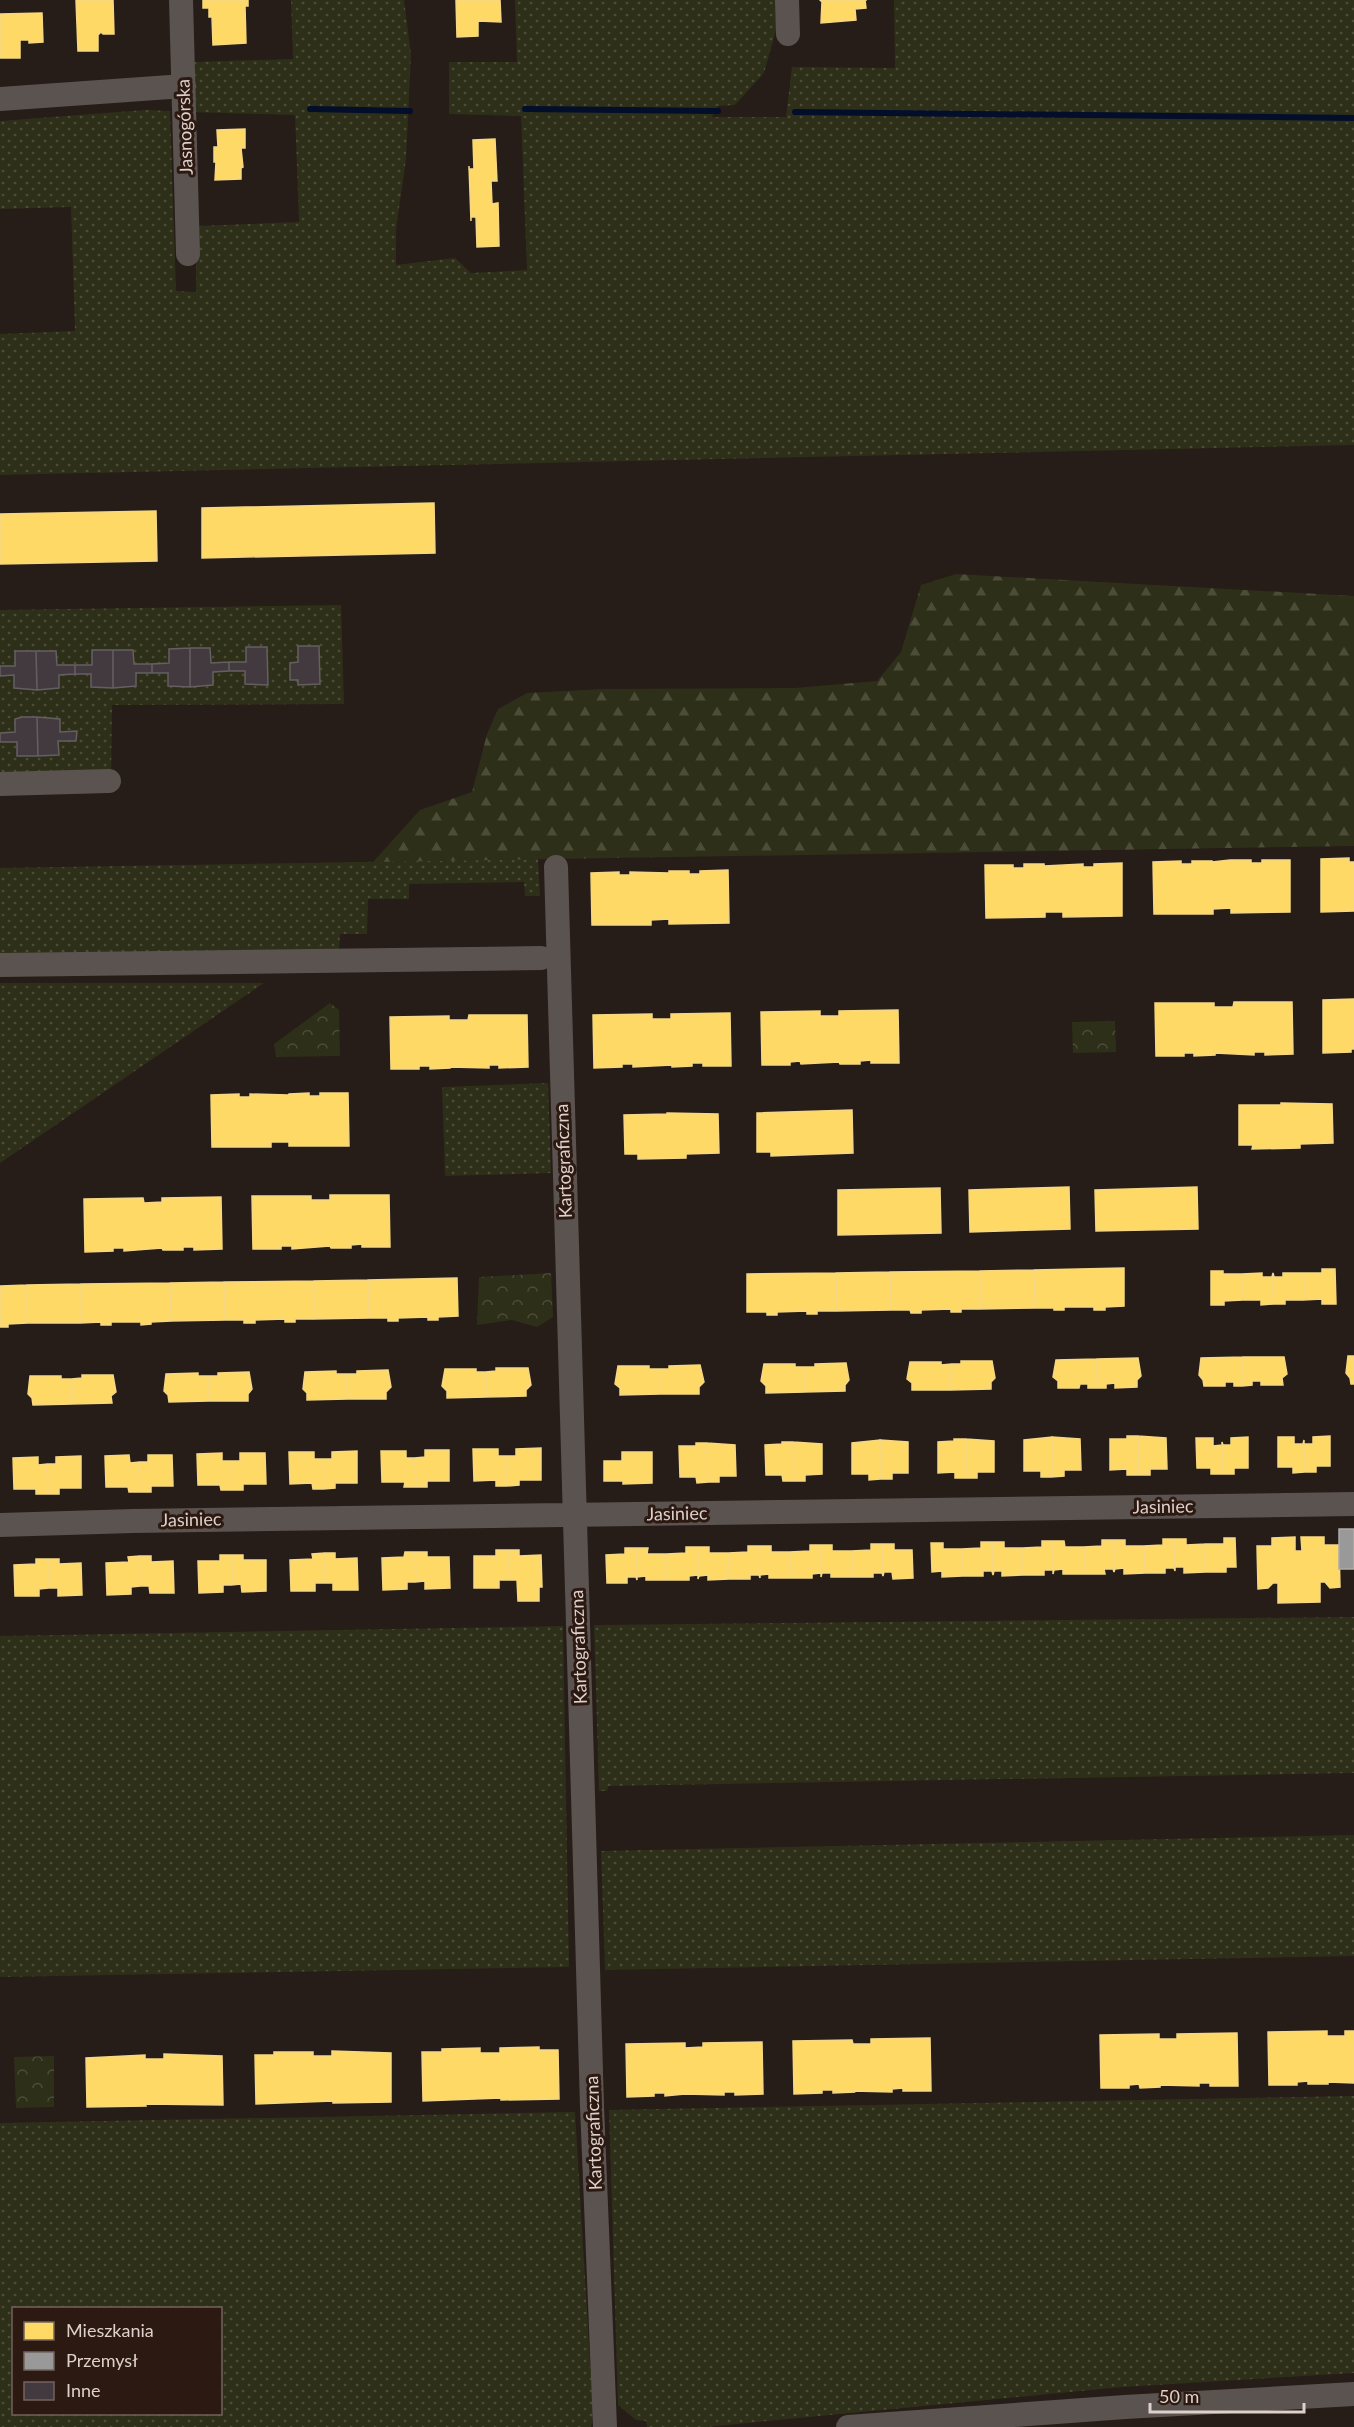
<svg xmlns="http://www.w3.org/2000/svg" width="1354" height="2427" font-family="Lato,sans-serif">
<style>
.grass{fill:url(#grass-dots);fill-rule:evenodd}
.forest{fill:url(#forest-firs)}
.park{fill:url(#park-crowns)}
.homes{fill:#ffd966;stroke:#f5d784;stroke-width:1.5}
.industry{fill:#999;stroke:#aeaaa8;stroke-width:1.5}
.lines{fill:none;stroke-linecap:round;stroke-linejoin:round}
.stream{stroke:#030e2b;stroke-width:6}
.building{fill:#433a40;stroke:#655f61;stroke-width:1.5}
.street{stroke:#5b534f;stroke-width:24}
.labels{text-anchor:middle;stroke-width:6;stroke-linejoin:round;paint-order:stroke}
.street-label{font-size:18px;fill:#ded1cb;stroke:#2c1a12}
</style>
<defs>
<pattern id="grass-dots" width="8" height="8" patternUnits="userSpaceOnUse" patternTransform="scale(1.5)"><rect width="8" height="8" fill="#2e2f18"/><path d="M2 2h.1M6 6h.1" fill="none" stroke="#4c4c38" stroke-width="1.8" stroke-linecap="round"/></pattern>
<pattern id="forest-firs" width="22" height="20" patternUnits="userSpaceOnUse" patternTransform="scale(1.5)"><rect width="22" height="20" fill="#2e2f18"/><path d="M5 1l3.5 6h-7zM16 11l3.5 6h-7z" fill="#4c4c38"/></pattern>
<pattern id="park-crowns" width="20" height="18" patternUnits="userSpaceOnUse" patternTransform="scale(1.5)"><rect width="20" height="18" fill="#2e2f18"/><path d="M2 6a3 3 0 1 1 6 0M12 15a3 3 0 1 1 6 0" fill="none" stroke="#4c4c38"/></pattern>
</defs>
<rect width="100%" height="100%" fill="#261c18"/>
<!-- grass -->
<path class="grass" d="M291,0h113l7,55 -5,104 -10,70v36l59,-7 16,15 56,-3 -6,-154 -72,-2v-52h68l-2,-62h262l1,23 -14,50 -29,32 -18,1 -5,11h74l6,-50 103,1 -1,-68h460v445l-1354,30v-141l75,-3 -4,-124 -71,2v-88l145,-11 25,1 6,180 20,1v-66l103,-4 -4,-107 -104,-3 2,-50 100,-3z
M341,605l3,99 -232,1 -1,80 -111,3v-178z
M538,859l2,37h-15l-1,-14 -115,2v15h-41l-1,35h-27l-1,17 -339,3v-86z
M0,983h264l-264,180z
M548,1083l3,90 -106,3 -3,-89z
M1354,1617v156l-746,13 -1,5h-8l-5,-166z
M563,1626l6,341 -569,10v-341z
M1354,1835v121l-749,14 -4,-119z
M1354,2096v277l-232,14 -416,40h-59l-1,-6 -10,-1 -18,-15 -9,-295z
M575,2112l18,299 -1,13 -2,3h-590v-304zM14,2308h206v106h-206z"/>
<!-- forest -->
<path class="forest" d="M956,574l398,22v250l-981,16 47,-52 52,-18 15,-58 11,-25 29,-16 76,-4 192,-1 82,-7 24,-29 20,-67z"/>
<!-- park -->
<path class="park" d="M330,1003l9,7 1,46 -64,1 -2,-13z
M1115,1021l1,31 -43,1 -1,-31z
M551,1273l2,44 -16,10 -25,-7 -35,5 2,-48z
M54,2056v51l-38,1 -2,-51z"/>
<!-- homes -->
<path class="homes" d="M76,0h37l1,34h-11l-2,-2 -3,3v16h-20z
M203,0h45v6h-3l1,37 -33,2 -1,-28h-3v-9h-6z
M456,0h44l1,22 -23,-1v15l-21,1z
M820,0h47h-2l1,8 -11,1 1,11 -35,3 1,-21z
M42,13l1,29 -14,1v-3h-9v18h-20v-44z
M245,129v19h-4l2,19 -2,1v11l-26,1 1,-18h-2v-15h4l-1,-17z
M495,139l2,42h-6l1,23 6,-1 1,43 -22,1 -1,-30h-5v4l-2,-55v3h5l-1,-29z
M434,503l1,50 -233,5v-50z
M156,511l1,50 -157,3v-50z
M1349,858v4h5v49l-33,1v-53z
M1230,860h21v3h11v-3h28v52l-59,1v-5l-18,1v5h-59l-1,-52 28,-1v3h11v-3h20v1z
M1122,863v53l-59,1v-5h-18v5l-59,1 -1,-53h28v3h11v-4h20v2l39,-2v3h11v-3z
M728,870l1,53 -60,1v-5l-18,1v5h-59l-1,-52 28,-1v3h11v-3l39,1v-2h20v3h11v-3z
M1354,999v50h-3v3l-28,1v-53z
M1234,1002h58l1,52 -28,1v-3h-11v3l-39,-2v2l-21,1v-3h-10v3h-28l-1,-53h59v4h19z
M898,1010l1,53h-28v-3l-11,1v3h-20l-1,-2 -38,2 -1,-3 -10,1v3h-28l-1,-53 59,-1v5h19v-5z
M730,1013l1,53h-28v-3h-11v3l-20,1v-2l-39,2v-3h-11v3l-28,1 -1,-53 59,-1v5h19v-5z
M469,1015h58l1,52 -29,1v-3h-10v3l-39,-1v1l-20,1v-3h-11v3h-28l-1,-52 59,-1v4h19z
M309,1093v3h11v-3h28l1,53h-60v-4h-18v5h-59l-1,-52 28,-1v3h11v-3l38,1 1,-1z
M1281,1103l51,1 1,39 -33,1v4l-48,1 1,-4h-14v-40h42z
M852,1110l1,43 -82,3v-4h-14v-39z
M667,1113l51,1 1,39 -33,1v4l-48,1v-5h-13l-1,-39 43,-1z
M1069,1187l1,42 -100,3 -1,-42z
M1197,1187l1,42 -102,2 -1,-41z
M940,1188l1,45 -103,2v-45z
M330,1195h59l1,52h-28v-3l-11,1v3h-20l-1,-2 -38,3v-3h-11v3h-28l-1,-53h59v4h19z
M221,1197l1,52 -28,1v-3h-11v3h-20l-1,-2 -38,3v-3h-11v3l-28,1 -1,-53 59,-1 1,5 18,-1v-4z
M1124,1268v38l-19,1v3h-11v-3h-30v3h-10v-2h-19l-1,-38z
M1322,1269h13l1,35h-14v-5l-18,1v-27h18z
M1034,1270l1,38 -55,1v-38z
M980,1271v38h-19v3h-10v-3l-30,1v3h-10l-1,-3h-19l-1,-38z
M1211,1271h12v3h19v26l-18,1v4h-13z
M890,1272l1,38 -54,1 -1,-38z
M836,1273l1,38h-20v3h-10v-3l-30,1v3h-10v-3h-20v-38z
M1262,1273v4h10l1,-4v31l-12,1v-5h-19v-26z
M1273,1273l1,4h9v-4h21v27h-19v4h-12z
M457,1278l1,38 -20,1v3h-10v-3l-30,1v3h-10v-3h-19l-1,-38z
M368,1280l1,38 -55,1v-38z
M314,1281v38h-19v3h-10v-3l-30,1v3h-11v-3h-19l-1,-38z
M224,1282l1,38 -54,1 -1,-38z
M170,1283l1,38 -20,1v2l-10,1v-3h-30v3h-10v-3l-20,1v-39z
M81,1284v39h-54v-38z
M27,1285v38l-19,1v3h-8v-41z
M1348,1356h6v28h-3l-1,-6 -4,-5z
M1243,1357h41l3,17 -5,4 1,7h-22v-4h-9v4l-9,1z
M1243,1357v29h-9v-4h-9v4h-21l-1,-6 -4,-5 2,-17z
M1138,1358l3,18 -4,4v7l-22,1v-5l-9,1v4h-9v-29z
M1097,1359v29h-9v-4h-8l-1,4h-21v-7l-5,-4 3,-17z
M961,1361h31l3,17 -4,4v7l-40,1v-26h10z
M910,1362h31v3l10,-1v26h-39v-7l-5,-4z
M846,1363l3,17 -4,5v6l-40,1v-25h10v-3z
M764,1364h31v3h10v25l-39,1v-7l-5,-5z
M700,1365l4,17 -5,5v7h-39l-1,-25h10v-3z
M618,1366h31v3h10l1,25 -40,1v-7l-5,-4z
M496,1368h32l3,17 -5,5v6l-40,1v-25l10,-1z
M445,1369h31v3h10v25l-39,1v-7l-5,-5z
M388,1370l3,17 -5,5v7h-39v-25h10v-3z
M336,1371v3h11v25l-40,1v-7l-4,-4 2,-17z
M249,1372l3,17 -4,5v7h-40v-25h10v-3z
M198,1373v3h10v25l-39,1 -1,-7 -4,-4 2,-17z
M82,1375h31l3,17 -5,4 1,7 -40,1v-25l10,-1z
M30,1376h31v3h11v25l-39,1 -1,-7 -4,-4z
M1127,1436h11l1,39h-12v-6l-17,1v-31h17z
M1138,1436l28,2 1,31h-17v6h-11z
M1330,1436v30h-14v6h-12v-32v4h9v-7z
M1052,1437l28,2 1,31h-17v6l-12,1z
M1052,1437v40h-11v-6h-17v-31z
M1248,1437v31h-14v6h-12v-32l1,3h8v-7z
M1278,1437h16v7h9l1,-4v32l-11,1v-6h-15z
M1196,1438h17v8l9,-1v-3v32h-11v-6h-14z
M954,1439h12v39h-11v-6l-17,1v-31l16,-1z
M966,1439l28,2v31h-17v6h-11z
M880,1440v39l-11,1v-6h-17v-31z
M880,1440l28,2v31h-16v6h-12z
M782,1442h11l1,39h-11l-1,-6h-16l-1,-30 17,-1z
M793,1442l29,2v30l-17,1v6h-11z
M696,1443h11l1,39 -11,1 -1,-6h-16l-1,-31h17z
M707,1443l28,2 1,31h-17v6h-11z
M541,1448v32h-22v5l-12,1v-30h9v-7z
M473,1449h25v7h9v30h-11v-6l-22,1z
M425,1450h24v31h-22v6h-11l-1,-29 10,-1z
M357,1451v32h-22v5l-11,1 -1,-30h9v-7z
M381,1451h25v7h9l1,29h-12l1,-5h-23z
M289,1452h25v7h9l1,30h-11l-1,-6 -22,1z
M622,1452h30v31l-29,1v-3h-19v-20h18z
M222,1453v8h9l1,29h-11l-1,-5h-22l-1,-31z
M240,1453h25l1,31h-23v6h-11l-1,-29h9z
M129,1455l1,8 9,-1 1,30h-11l-1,-5h-22l-1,-31z
M148,1455h24l1,31h-22v6h-11l-1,-30h9z
M81,1456v32h-22v6h-11l-1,-30h9v-7z
M38,1457v8l9,-1 1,30h-12v-5h-22l-1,-31z
M1295,1537v14h7l-1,-14h23v8h15l1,42 -10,1 -5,-6h-5v20l-42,1v-20h-5l-5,5 -10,1 -1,-43h15v-8z
M1224,1538h11l1,29h-10v5h-21v-28h19z
M1163,1539h11l1,32 -1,-3h-9v5h-20l-1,-27 19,-1z
M1174,1539h12v6l19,-1v28l-21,1v-6h-9v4z
M1102,1540h12v32l-1,-3h-9l1,5h-21v-27l18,-1z
M1114,1540h11v6h19l1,27 -21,1v-6l-9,1 -1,3z
M1042,1541h11v33v-4h-9v5h-21v-27l19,-1z
M1053,1541h11l1,6h19v27h-21v-5l-9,1 -1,4z
M981,1542h11l1,33 -1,-4h-9v5h-21v-27l19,-1z
M992,1542h12v6h19v27l-21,1v-5h-8l-1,4z
M931,1543h12v6h19v27l-20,1v-6l-10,1z
M871,1544h11l1,32 -1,-3h-9v4h-21v-26l19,-1z
M882,1544h12v6h18l1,28 -20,1 -1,-7h-8l-1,4z
M810,1545h11v32v-4l-9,1v4h-22v-26l20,-1z
M821,1545h11v6h20v26h-21v-4h-9l-1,4z
M748,1546h11l1,32 -1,-3h-9v4h-21v-26l19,-1z
M759,1546h12v6h19v26h-21v-4l-9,1v3z
M686,1547h12v32v-4l-9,1v4h-22v-26l19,-1z
M698,1547h11v6h20v26l-21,1v-5l-9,1 -1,3z
M625,1548h11l1,32 -1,-3h-9v6h-20l-1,-28 19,-1z
M636,1548h12l-1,6h20v26h-21v-4l-9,1v3z
M496,1550h12v30h-9v8h-25v-32h22z
M508,1550h11v6l22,-1 1,32h-3v14h-21l-1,-21h-9z
M405,1552h10l1,30h-9v7l-24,1 -1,-32 22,-1z
M415,1552h12v5h22l1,31 -25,1v-8l-9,1z
M324,1553v30h-9v8h-24l-1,-31 23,-1 -1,-5z
M324,1553h11v6l22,-1 1,32h-25v-7h-9z
M220,1555h12v30h-9v7l-24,1 -1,-32h22z
M232,1555h11v5h23v31l-24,1 -1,-8 -9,1z
M139,1556l1,30 -9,1v7l-24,1 -1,-32 23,-1 -1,-5z
M139,1556h12v6l22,-1 1,32h-24l-1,-7h-9z
M36,1559h12v29l-9,1v7h-24l-1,-31 22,-1z
M48,1559h11v5l22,-1 1,32 -24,1v-8h-10z
M1327,2031v5h18v-5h9v52l-26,-1v2h-20v-3l-11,1v3h-28l-1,-53z
M1237,2033l1,53h-28v-3h-11v3l-39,-1v2l-20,1 -1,-4 -10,1v3h-28l-1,-53 59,-1v5h18v-5z
M930,2038l1,53h-28v-3l-11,1v3l-39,-1 1,1 -21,1v-3h-11v3l-28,1 -1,-53 59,-1 1,4h18v-5z
M762,2042l1,52 -28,1v-3h-11v3l-39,-1 -20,2v-3h-11v3l-27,1 -1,-53 59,-1v5l18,-1v-4z
M539,2047v3h19l1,49 -58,1v-2l-78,3 -1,-49h20v-3l38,-1v5h20v-5z
M332,2051l59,2v49l-58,1v-2l-77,3 -1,-49h19v-3h39v4h19z
M164,2054l58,2 1,49 -78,-1 1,2 -59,1 -1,-49 59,-3v4h19z"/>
<!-- industry -->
<path class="industry" d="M1339,1529h15v40h-15z"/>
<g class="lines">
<!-- stream -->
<path class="stream" d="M310,109l100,2
M525,109l193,2
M795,112l559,6"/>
</g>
<!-- building -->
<path class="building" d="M298,646h21l1,38 -22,1v-5h-8v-17l8,-1z
M246,647h21l1,38 -23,-1v-13h-16v-9h17z
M190,648h20l1,15 18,-1v9l-16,1v13l-23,2z
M190,648v39l-22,-1v-13h-16v-9l17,-1v-14z
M92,650h21v38l-22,-1v-13h-16v-9h17z
M113,650h20l1,14h18v9h-16v13l-23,2z
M15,651h21l1,39 -23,-2v-13l-14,1v-10h15z
M36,651h20l1,14h18v9l-16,1v13l-22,2z
M22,717h15l1,39h-21v-14h-17v-9l15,-1v-13z
M37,717l23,2v13l17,-1 -1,10h-18l1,14 -21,1z"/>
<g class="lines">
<!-- street -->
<path class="street" d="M181,0l7,254
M787,0l1,34
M0,99l184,-13
M0,784l109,-3
M556,867l36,1239 13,321
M0,965l541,-7
M0,1525l133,-4 1221,-17
M848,2427l277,-20 229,-13"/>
</g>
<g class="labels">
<!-- street labels -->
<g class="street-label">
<text transform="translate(185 127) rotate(-92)" y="6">Jasnogórska</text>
<text transform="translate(564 1161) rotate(-92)" y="6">Kartograficzna</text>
<text transform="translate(1163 1507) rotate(-1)" y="6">Jasiniec</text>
<text transform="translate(677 1514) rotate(-1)" y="6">Jasiniec</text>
<text transform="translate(191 1520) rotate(-1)" y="6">Jasiniec</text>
<text transform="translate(579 1647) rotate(-92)" y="6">Kartograficzna</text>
<text transform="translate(594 2133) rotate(-92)" y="6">Kartograficzna</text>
</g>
</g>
<!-- legend -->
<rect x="12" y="2307" width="210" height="108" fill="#2c1a12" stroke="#73635c" stroke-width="1.5"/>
<rect x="24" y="2322" width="30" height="18" fill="#ffd966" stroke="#73635c" stroke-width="1.5"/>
<text x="66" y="2337" font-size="18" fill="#ded1cb">Mieszkania</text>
<rect x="24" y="2352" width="30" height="18" fill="#999999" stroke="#73635c" stroke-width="1.5"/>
<text x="66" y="2367" font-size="18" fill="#ded1cb">Przemysł</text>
<rect x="24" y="2382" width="30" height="18" fill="#433a40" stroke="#73635c" stroke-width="1.5"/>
<text x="66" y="2397" font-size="18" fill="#ded1cb">Inne</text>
<!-- scale -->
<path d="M1150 2403v9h154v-9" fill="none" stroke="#ded1cb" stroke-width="3"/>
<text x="1159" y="2403" font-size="18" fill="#ded1cb" stroke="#2c1a12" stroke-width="4.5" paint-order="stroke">50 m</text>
</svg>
